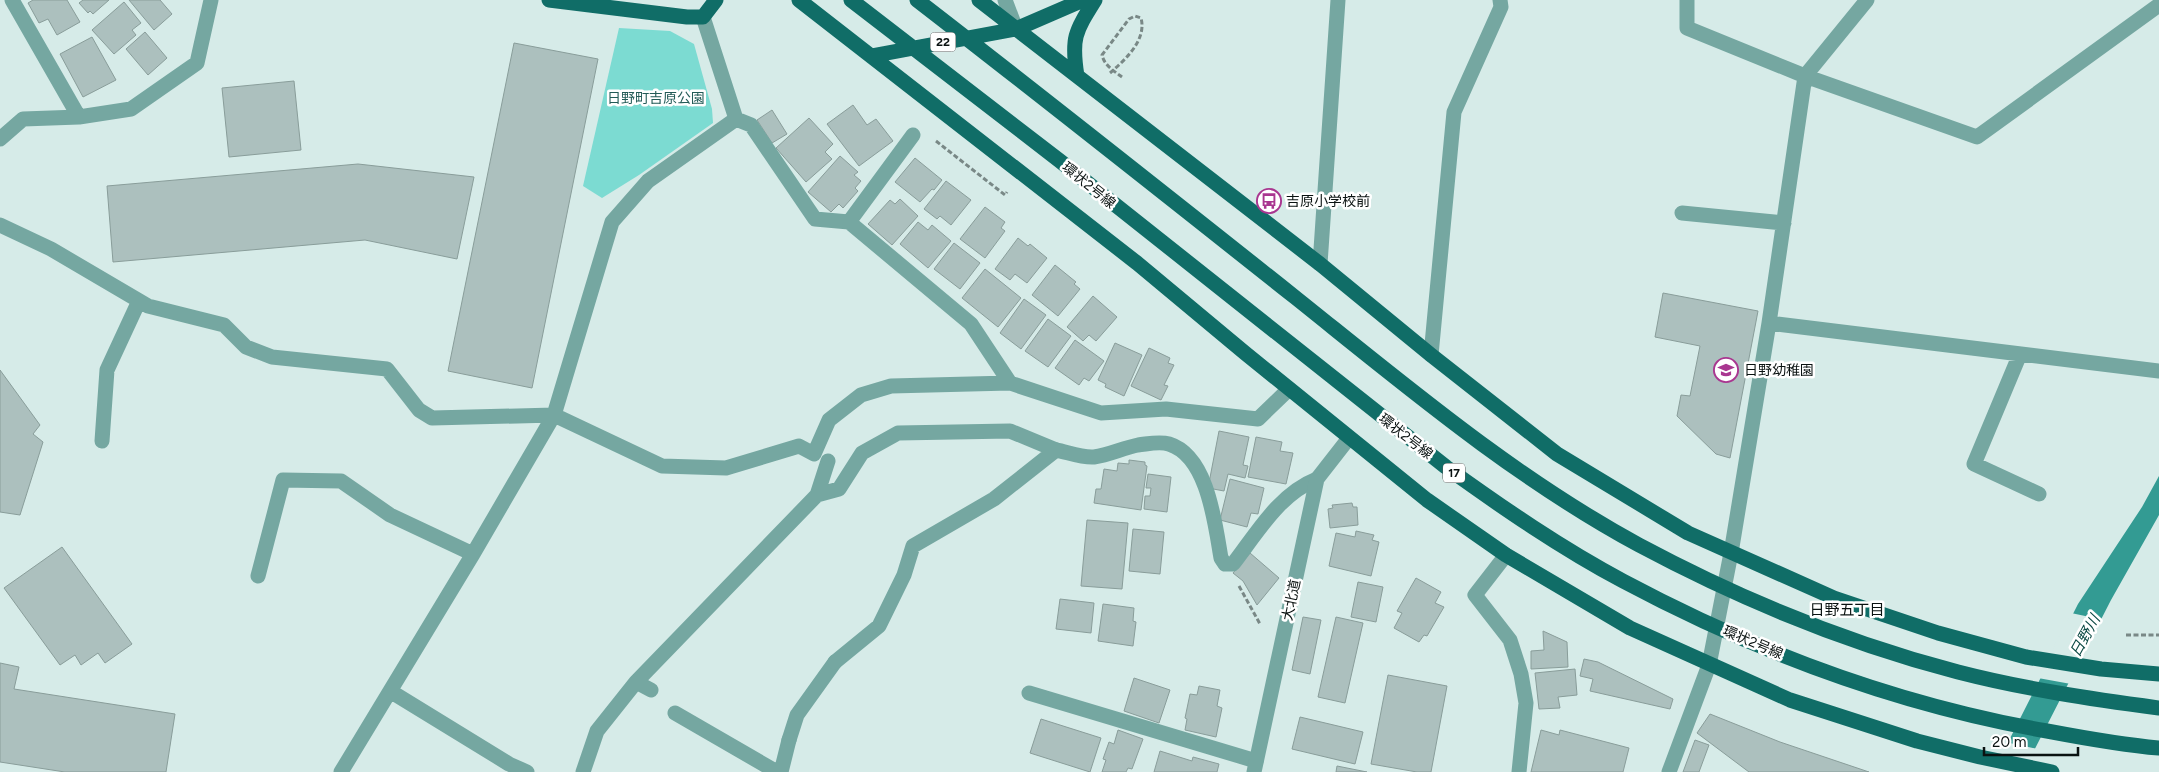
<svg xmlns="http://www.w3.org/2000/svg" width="2159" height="772" font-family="Figtree,'Noto Sans JP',sans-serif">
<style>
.green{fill:#7cdbd2}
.water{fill:#339b93}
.pier{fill:#d6ebe8}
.building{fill:#acc0be;stroke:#899d9a}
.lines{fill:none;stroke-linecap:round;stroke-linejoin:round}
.path{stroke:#798886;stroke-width:3;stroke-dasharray:5 2.5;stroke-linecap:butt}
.lane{stroke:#75a7a1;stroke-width:15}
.street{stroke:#75a7a1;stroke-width:15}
.primary{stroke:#106d67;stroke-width:15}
.labels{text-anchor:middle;stroke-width:5;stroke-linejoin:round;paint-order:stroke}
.shield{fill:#fff;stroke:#545958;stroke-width:1}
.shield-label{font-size:12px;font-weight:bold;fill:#0a1211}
.park-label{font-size:14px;fill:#235b57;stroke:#fff}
.street-label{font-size:14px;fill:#0a1211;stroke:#fff}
.poi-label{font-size:14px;fill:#0a1211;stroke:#fff;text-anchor:start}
.neighbourhood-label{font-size:15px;fill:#0a1211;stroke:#fff}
.water-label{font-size:15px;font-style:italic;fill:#0b4944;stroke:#fff}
</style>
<rect width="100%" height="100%" fill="#d6ebe8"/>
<!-- green -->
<path class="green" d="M619,28l51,3 24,13 18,65 1,14 -74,52 -37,23 -19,-12z"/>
<!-- water -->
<path class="water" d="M2159,476v39l-48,85 -88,172h-30l85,-168 64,-97z"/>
<!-- pier -->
<path class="pier" d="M2071,613l33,7 -33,64 -33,-6z
M2005,742l33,7 -12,23h-36z"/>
<!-- building -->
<path class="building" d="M33,0h34l13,22 -23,13 -9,-16 -9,4 -11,-20z
M83,0h26l-16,14 -3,-3 -2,2 -9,-10z
M129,0h31l12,14 -18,16z
M124,2l17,21 -9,7 4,5 -22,19 -22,-24z
M145,32l22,26 -19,17 -22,-26z
M92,37l24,43 -33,17 -23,-43z
M514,43l84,16 -66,329 -84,-17z
M294,81l7,69 -72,7 -7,-69z
M853,105l14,20 9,-6 17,22 -34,25 -32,-42z
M772,110l15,24 -15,9 -15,-23z
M809,118l24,26 -8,8 7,7 -26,23 -30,-34z
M840,156l18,16 -4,3 7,6 -6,7 3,3 -15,17 -4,-4 -8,8 -23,-20z
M915,158l27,22 -8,10 -2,-1 -12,13 -25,-20z
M358,164l116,13 -17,82 -92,-19 -252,22 -6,-76z
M946,181l25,19 -20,25 -11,-9 -3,3 -13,-10z
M900,199l18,17 -26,29 -24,-21 22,-24 5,4z
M985,207l20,15 -4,6 4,3 -20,27 -25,-19z
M918,222l10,8 4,-5 19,16 -23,27 -28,-24z
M1018,238l10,8 2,-2 17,14 -20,25 -12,-9 -5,6 -15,-11z
M954,243l26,20 -20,26 -26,-20z
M1055,265l21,17 -2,2 6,5 -22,27 -26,-21z
M985,269l36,29 -23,29 -36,-29z
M1663,293l95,18 -28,147 -14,-4 -39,-38 4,-21 9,1 10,-50 -45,-9z
M1093,296l24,21 -21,24 -7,-6 -6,6 -16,-14z
M1024,299l22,16 -25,34 -21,-16z
M1048,319l23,17 -23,31 -23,-16z
M1075,340l29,21 -15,20 -5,-3 -5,7 -24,-17z
M1115,343l27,12 -18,41 -19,-9 1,-3 -8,-4z
M1149,348l21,10 -2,5 6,2 -10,20 4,1 -7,14 -30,-14z
M0,370l40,55 -7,9 10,8 -23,73 -20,-3z
M1219,431l30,6 -6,28 5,1 -3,12 -17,-4 -4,17 -16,-3z
M1256,437l26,5 -2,9 13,2 -7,31 -38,-7z
M1129,460l16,2v3l2,1 -6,44 -47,-7 2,-14h5l3,-20 13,2 1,-8 11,1z
M1148,474l23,3 -4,35 -23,-3 1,-13h5l1,-8h-5z
M1230,479l34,9 -6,26 -7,-1 -4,14 -27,-7z
M1352,503l1,4h4l1,18 -28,3 -2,-19 5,-1 -1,-3z
M1087,520l41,3 -6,66 -41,-3z
M1133,529l31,3 -4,42 -31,-3z
M1356,531l18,4 -2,5 7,2 -8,34 -42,-10 7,-33 19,4z
M62,547l70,97 -27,19 -7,-10 -17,12 -6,-10 -15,10 -56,-77z
M1250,553l29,25 -22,27 -14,-24 -10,-8z
M1416,578l25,14 -6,11 9,4 -17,29 -3,-1 -5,7 -25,-14 8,-15 -5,-2z
M1358,582l25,5 -7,35 -25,-5z
M1060,599l34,4 -3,30 -35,-4z
M1103,604l31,4 -1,13 3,1 -3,24 -35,-5z
M1303,617l18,3 -11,54 -18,-4z
M1336,617l27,6 -18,80 -27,-6z
M1543,631l24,11 1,25 -37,2v-18l13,-1z
M1584,659l14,3 75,37 -3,10 -80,-18 3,-12 -13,-3z
M0,663l19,4 -5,22 161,25 -9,58h-101l-65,-10z
M1575,669l2,26 -19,2 2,11 -21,1 -4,-36z
M1388,675l59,11 -16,86h-14l-46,-8z
M1134,678l36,12 -11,33 -35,-12z
M1199,686l21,4 -3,16 5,2 -6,29 -31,-7 2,-11 -2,-1 5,-24 7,1z
M1710,714l70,28 89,30h-120l-52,-39z
M1300,717l63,15 -8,32 -63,-15z
M1041,719l60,19 -11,34 -60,-19z
M1118,730l25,9 -11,30 -4,-1 -2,4h-24l4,-12 -3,-1 6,-17 5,2z
M1541,730l18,5 1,-5 69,18 -6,24h-92z
M1695,740l14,5 -10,27h-16z
M1160,751l32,10 1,-4 26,7 -2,8h-63z
M1337,766l30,6h-31z"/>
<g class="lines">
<!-- path -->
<path class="path" d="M1110,73c15,-13 37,-33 31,-55l-6,-2 -6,3 -27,36c2,10 12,16 20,22
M936,141l69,54 2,-3
M1239,586l21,38
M2126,635h33"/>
<!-- lane -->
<path class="lane" d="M1431,355l23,-243 47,-105 -1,-7
M1056,450c11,2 26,8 38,7 15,-2 29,-9 44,-12 10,-1 21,-4 31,-1 39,12 46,80 52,114l4,6h8c24,-31 46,-70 84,-85
M1029,693l227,68
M789,740l8,-25 38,-53"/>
<!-- street -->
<path class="street" d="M12,0l67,117
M1005,0l11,29
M1687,0v28l118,48 172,61 182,-132
M736,119l15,6 64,94 34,3 64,-87
M0,139l23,-20 56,-2 52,-8 66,-46 14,-63
M1682,213l102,10
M849,222l122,102 39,59 91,30 65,-4 92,10 31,-30
M0,225l51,24 97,57 76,19 22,22 26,10 115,12 32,41 13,8 122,-3 108,51 64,2 73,-22 15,8 15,-34 32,-25 30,-9 119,-3
M1320,264l18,-264
M1769,323l390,48
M2020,354l-46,110 65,30
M102,441l5,-71 32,-69
M817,495l22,-6 23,-36 36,-20 112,-2 46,19 -62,49 -81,47 -9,29 -25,51 -44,36
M1506,555l-31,40 35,45 11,34 5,29 -7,69
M258,576l25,-96 58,1 49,34 83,39
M636,682l15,8
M390,691l119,73 18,8
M675,713l102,59
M341,772l132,-218 81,-139 58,-193 36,-41 88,-62 -33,-102
M583,772l14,-41 39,-49 181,-187 11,-34
M781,772l8,-32
M1254,772l63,-293 32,-41
M1669,772l40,-107 22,-112 38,-230 36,-247 62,-76"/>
<!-- primary -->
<path class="primary" d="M549,0l138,17h16l13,-17
M799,0l338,263 108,90 182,147 79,55 124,73 160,72 127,41 63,16 72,15
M851,0l209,161 386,306c57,41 115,81 177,114 133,71 276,124 424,150 37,7 75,14 112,17
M917,0c127,98 253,198 379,298 110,88 219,180 343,247 101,54 208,98 319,127 66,17 133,27 201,36
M979,0l341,264 111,91 126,99 131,79 146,65 104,35 88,24 75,12 58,5
M871,56l145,-27 67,-29
M1077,76c-6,-38 -2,-44 18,-76"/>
</g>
<!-- icons -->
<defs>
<symbol id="bus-ring" viewBox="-11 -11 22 22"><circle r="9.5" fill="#fff" stroke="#a93690" stroke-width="1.5"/><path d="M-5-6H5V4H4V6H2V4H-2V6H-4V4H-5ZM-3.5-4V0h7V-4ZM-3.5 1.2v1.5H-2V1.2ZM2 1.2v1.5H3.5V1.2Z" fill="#a93690"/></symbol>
<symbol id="school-ring" viewBox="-11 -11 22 22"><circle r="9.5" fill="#fff" stroke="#a93690" stroke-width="1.5"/><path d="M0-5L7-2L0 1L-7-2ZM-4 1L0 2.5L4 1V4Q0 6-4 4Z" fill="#a93690"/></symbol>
</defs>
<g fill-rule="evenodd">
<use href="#bus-ring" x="1255" y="187" width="28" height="28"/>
<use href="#school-ring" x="1712" y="356" width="28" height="28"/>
</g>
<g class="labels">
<!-- shield labels -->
<g class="shield">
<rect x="930.5" y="32.5" width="25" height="19" rx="4"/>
<rect x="1443" y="463.5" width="22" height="19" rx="4"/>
</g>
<g class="shield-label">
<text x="943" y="46">22</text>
<text x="1454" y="477">17</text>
</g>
<!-- park labels -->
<g class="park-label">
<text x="656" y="103">日野町吉原公園</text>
</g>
<!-- street labels -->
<g class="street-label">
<text transform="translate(1089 185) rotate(39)" y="5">環状2号線</text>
<text transform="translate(1406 436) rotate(38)" y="5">環状2号線</text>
<text transform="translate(1291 600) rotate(-78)" y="5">大北道</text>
<text transform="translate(1753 642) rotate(23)" y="5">環状2号線</text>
</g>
<!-- poi labels -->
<g class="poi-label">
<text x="1286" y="206">吉原小学校前</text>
<text x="1744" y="375">日野幼稚園</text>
</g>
<!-- neighbourhood labels -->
<g class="neighbourhood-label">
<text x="1847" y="615">日野五丁目</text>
</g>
<!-- water labels -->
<g class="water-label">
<text transform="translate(2085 636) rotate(-61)" y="5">日野川</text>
</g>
</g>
<!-- scale -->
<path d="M1984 747v8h94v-8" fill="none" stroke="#0a1211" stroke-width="2.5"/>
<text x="1992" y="747" font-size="15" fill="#0a1211" stroke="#ffffff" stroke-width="4" paint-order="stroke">20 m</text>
</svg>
